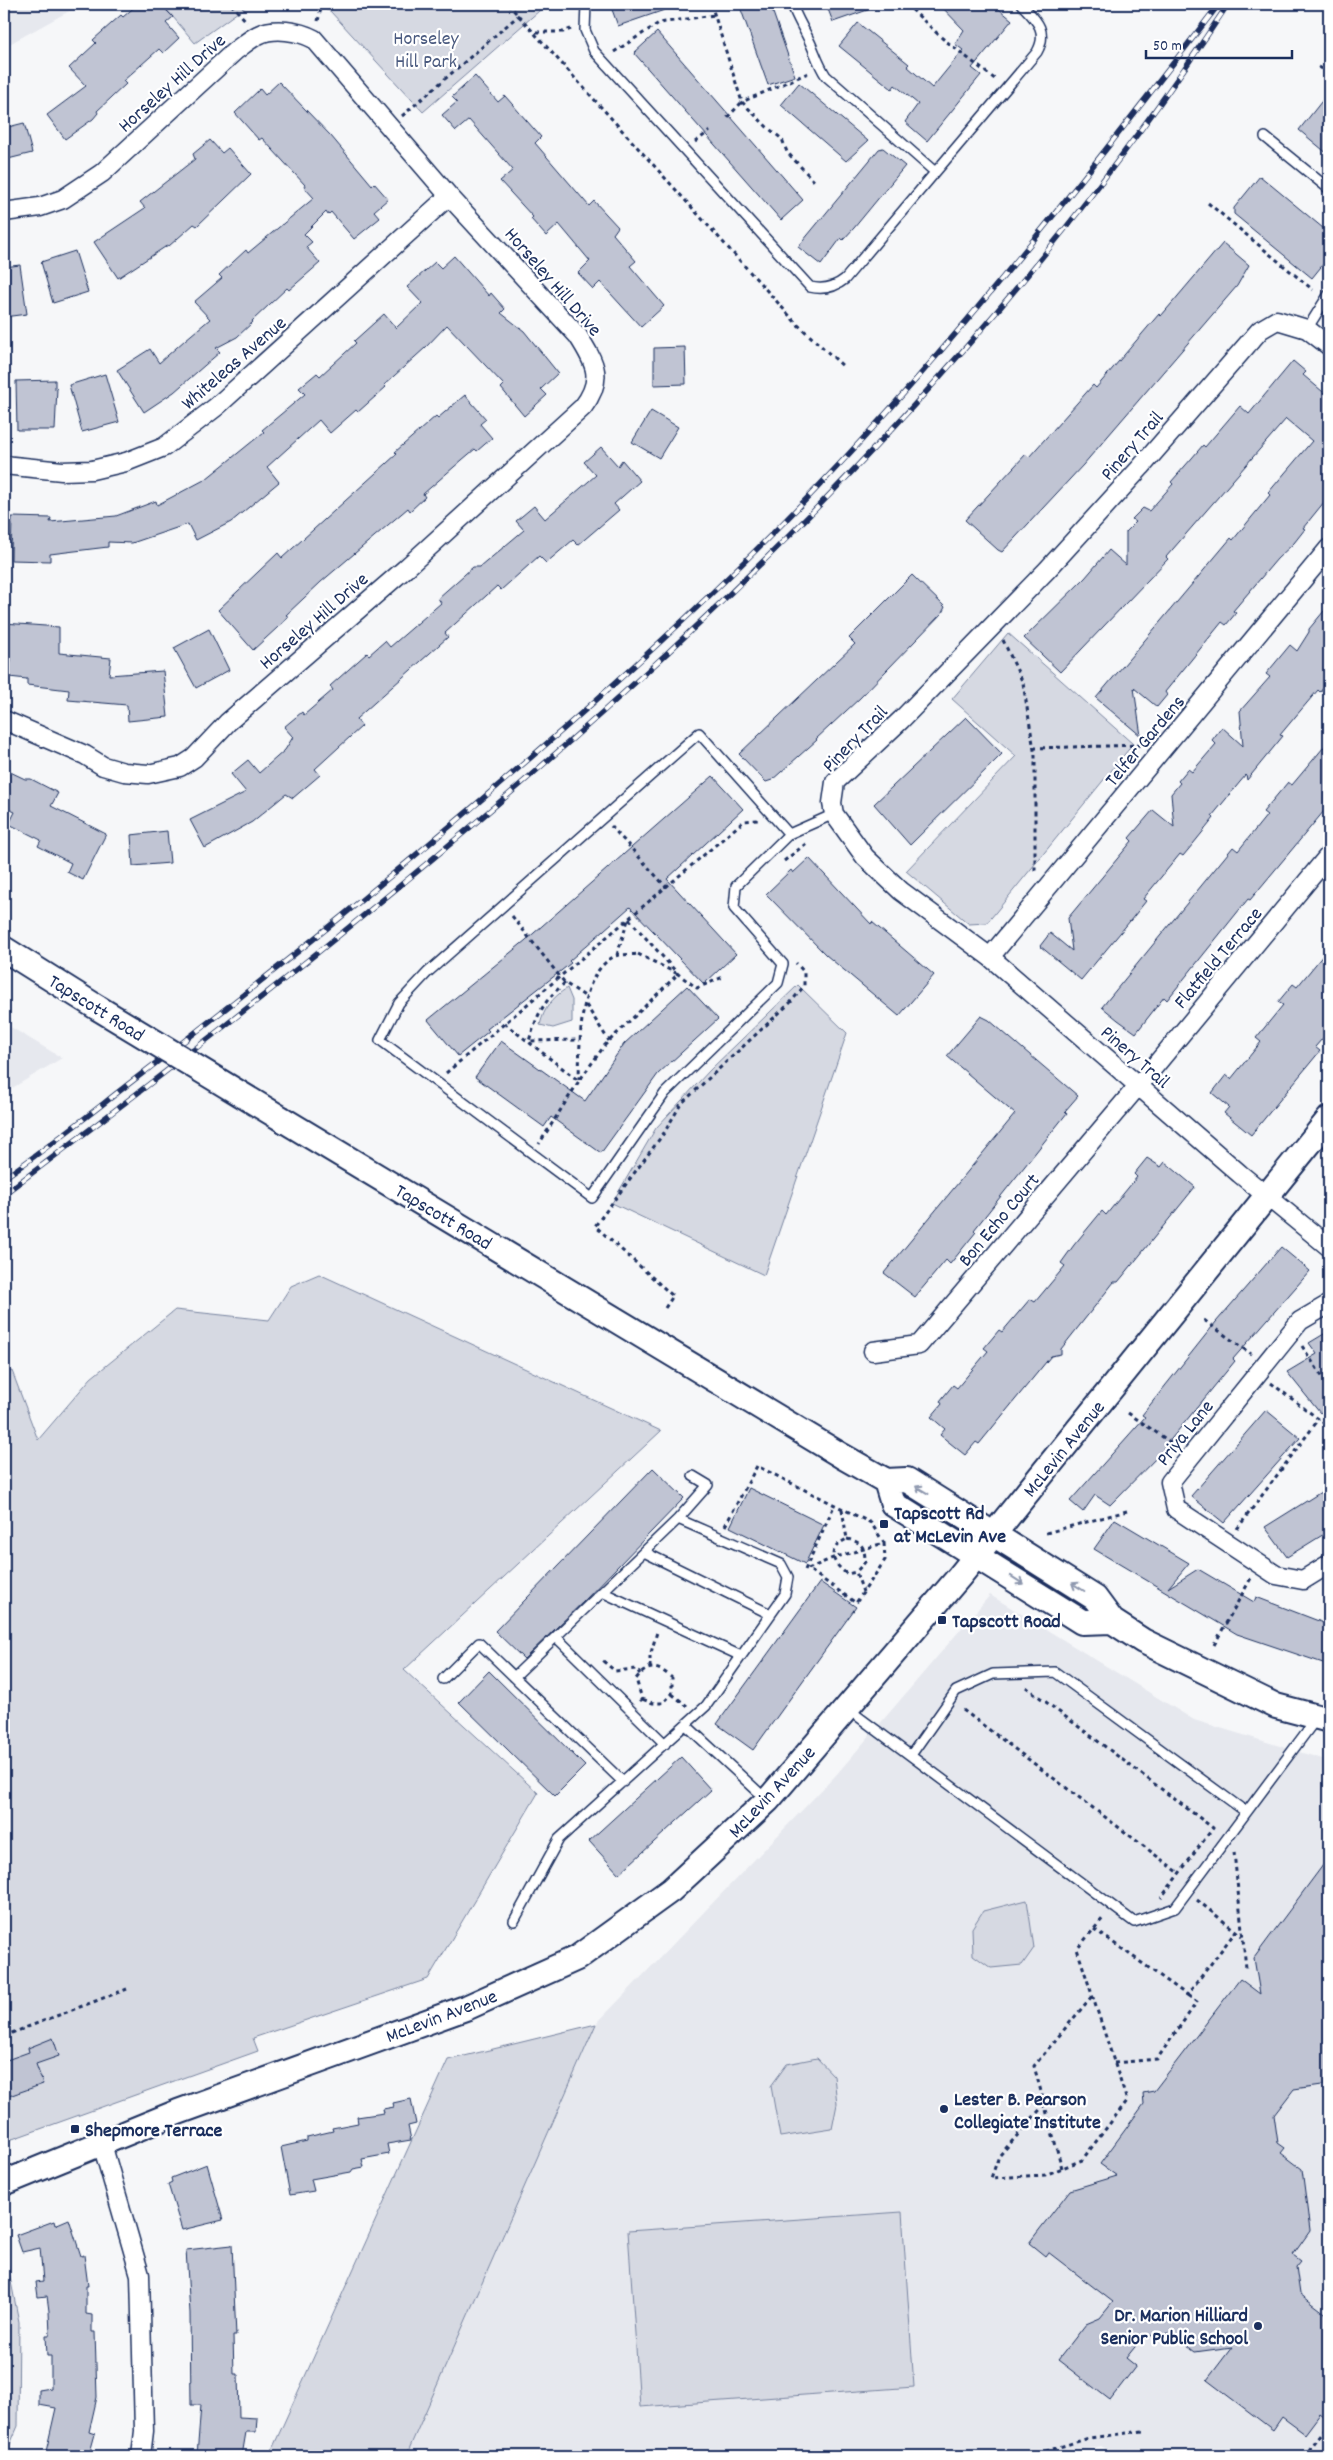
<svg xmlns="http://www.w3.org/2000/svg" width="1333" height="2460" font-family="Dekko,sans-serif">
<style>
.built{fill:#e6e8ee}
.green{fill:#d6d9e2;stroke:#7884a0}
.building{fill:#c0c4d3;stroke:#1b2f5e}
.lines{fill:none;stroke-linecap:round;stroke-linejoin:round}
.lane-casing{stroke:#1b2f5e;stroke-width:12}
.street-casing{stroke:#1b2f5e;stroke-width:21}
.secondary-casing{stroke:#1b2f5e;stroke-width:28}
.path{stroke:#1b2f5e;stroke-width:3;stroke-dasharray:4 4;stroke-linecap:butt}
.lane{stroke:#fff;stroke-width:9}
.street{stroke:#fff;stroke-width:18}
.secondary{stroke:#fff;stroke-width:24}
.rail-casing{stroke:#1b2f5e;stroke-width:5.5}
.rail{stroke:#fff;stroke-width:4;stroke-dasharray:11;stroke-linecap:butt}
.secondary-bridge-casing{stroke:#1b2f5e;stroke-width:28;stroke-linecap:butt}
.secondary-bridge{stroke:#fff;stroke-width:24}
.oneway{stroke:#8d97ae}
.poi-dot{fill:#1b2f5e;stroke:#fff;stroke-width:2}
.labels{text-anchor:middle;stroke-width:4.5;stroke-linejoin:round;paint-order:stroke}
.park-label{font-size:20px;fill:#4a5a7f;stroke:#fff}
.street-label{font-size:20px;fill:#1b2f5e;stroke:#fff}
.poi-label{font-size:20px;font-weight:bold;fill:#1b2f5e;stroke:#fff;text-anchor:start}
</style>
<rect width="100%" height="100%" fill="#f6f7f9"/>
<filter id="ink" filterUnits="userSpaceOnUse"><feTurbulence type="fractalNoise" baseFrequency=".02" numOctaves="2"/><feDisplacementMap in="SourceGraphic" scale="10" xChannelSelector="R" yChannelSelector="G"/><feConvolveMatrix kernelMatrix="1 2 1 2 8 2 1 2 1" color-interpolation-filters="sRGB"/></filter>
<g filter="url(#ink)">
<!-- built -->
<path class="built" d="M4,4h78l-78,43z
M4,1023l58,35 -58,35z
M990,1595l204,125 135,41v695h-211l-17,-10 -39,10h-656l190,-432 240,-249z"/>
<!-- green -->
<path class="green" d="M162,4h87l-54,39z
M309,4h238l-124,108 -93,-101z
M1008,633l125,111 -146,179 -18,1 -63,-53 110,-115 -64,-57z
M798,985l49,48 -83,242 -152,-72 44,-75 54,-58z
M567,988l5,12v22l-19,6 -13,-3c4,-17 12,-27 27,-37z
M319,1274l342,157 -257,239 134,123 -110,186 -175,59 5,13 -254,91v-768l8,-3 26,69 53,-62 84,-68 94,10 22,-34z
M1027,1900l7,48 -12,17 -31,3 -18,-13 -1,-27 11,-17z
M596,2024l-190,432h-137l179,-396z
M817,2058l17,18 3,28 -5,25 -52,8 -9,-51 16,-22z
M902,2212l12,175 -274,20 -12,-176z
M4,2246l15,76 -1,104 -13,30z"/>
<!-- building -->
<path class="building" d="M138,4h22l13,13 -7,6 13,15 -16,15 -4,-4 -36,32 3,3 -29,27 1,2 -5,6 -28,20 -18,-24 39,-29 -17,-18 27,-25 -3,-3 28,-25 2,2z
M610,4h65l1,2 -58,20z
M739,4h31l25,72 -27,9z
M826,4h52l1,2 -46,16z
M939,4h54l19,16 -40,48 9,7 -54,66 -22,-19 13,-18 -23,-19 -3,4 -53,-43 19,-23 51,41 -2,2 25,22 31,-38 -8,-6 9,-14z
M657,32l146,168 -22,20 -147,-167z
M475,76l23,26 7,-6 36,41 -6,6 54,63 5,-5 24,26 -5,7 23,27 -6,5 34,40 -23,21 -41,-45 -7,7 -15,-16 12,-12 -31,-37 -13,12 -15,-17 2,-2 -33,-36 13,-11 -44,-50 -13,11 -14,-16 15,-13 -5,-5z
M279,82l52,54 41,49 2,-2 14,16 -14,12 6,7 -26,21 -23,-27 -3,3 -2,-3 -22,22 8,8 -6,5 14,16 -31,27 -2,-2 -35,33 1,1 -16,15 -21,11 4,4 -46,40 -30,20 -27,-42 33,-21 9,14 26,-23 25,-21 -16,-17 28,-24 -3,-3 27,-25 2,3 66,-55 -10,-11 1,-2 -43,-47 -3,2 -24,-27 25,-24 5,6z
M799,83l69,58 -22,20 -65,-56z
M1329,92v63l-30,-25z
M24,123l8,30 -28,7v-32z
M210,140l12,13 6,-5 23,26 -54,52 -3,-2 -25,22 -1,-1 -50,33 -24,-36 51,-34 -5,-6 55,-43 -2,-5z
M883,148l22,18 -51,62 -11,12 -2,-2 -20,27 -23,-18 81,-98z
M1260,176l69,57v24l-17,21 -78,-64v-6z
M1223,243l26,22 -12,21 -154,179 -81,87 -4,-2 -33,-30 61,-66 3,3 64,-72 3,3 63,-74 2,2z
M75,251l13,41 -35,11 -12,-41z
M454,256l35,40 2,-3 14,16 -4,4 23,18 34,42 -17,16 6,6 -23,21 -23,-28 3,-3 -57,-60 -22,23 -41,37 2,2 -28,25 -2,-2 -26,23 -11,-13 -52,47 12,15 -48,40 -35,18 -8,-16 -56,19 -24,-1v5l-58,7v7l-39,-1 1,-43 39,1 -1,4 66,-6 40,-15 1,4 49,-26 58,-47 -2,-2 43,-36 -6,-6 18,-15 3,3 36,-33 -2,-2 30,-27 12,14 26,-25 -15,-16 28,-25 6,6z
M20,265l7,49 -23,3v-50z
M685,347l1,37 -32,1v-37z
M1293,361l13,11 -3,3 26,22v99l-26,32 2,1 -11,14 -17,16 -44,52 3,2 -10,12 -4,-3 -57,70 2,3 -10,12 -23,-19 7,48 -45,-38 135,-160 2,2 37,-45 -2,-2 44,-52 -26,-22 -120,138 2,2 -108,113 -36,-34 61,-60 24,-28 17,15v-33l10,-10 -4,-3 11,-11 6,3 24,-27 -2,-2 21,-24 11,-13 2,2 35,-41 9,8z
M105,374l14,48 -37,10 -13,-47z
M55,380v9l2,-1 -2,42h-38l-1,-49z
M465,395l21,24 -6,5 12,14 -15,13 -2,-2 -13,11 -39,34 2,3 -15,14 -2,-3 -87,74 -35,33 3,2 -36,33 -35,-40 60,-57 4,5 115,-104 -2,-2 41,-36 2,2z
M651,411l27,16 -19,31 -27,-16z
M601,447l17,19 4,-6 18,21 -26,23 5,6 -41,35 -5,-5 -27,23 -7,-7 -38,34 -4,-4 -52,47 3,4 -92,82 6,7 -47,43 5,6 -27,23 -7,-4 -34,28 -47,26 -15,-28 56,-28 -15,-18 17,-14 11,13 26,-23 8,-13 -9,-10 18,-15 2,3 29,-25 -3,-4 37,-33 2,2 16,-14 5,6 51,-44 -3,-5 35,-31h7l44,-37 -8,-9 18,-15 11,13 51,-44 -12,-13z
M912,575l33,32 -3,6 -82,85 -44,41 1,1 -45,40 -6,2 -27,-28 116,-110 -6,-6z
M1329,605v76l-9,11 -2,-2 -23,27 -15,18 3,1 -36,44 -1,-5 -6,7 -28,34 2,2 -21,26 -10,12 -3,-2 -37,45 3,2 -16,20 -49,59 -41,-34 10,-13 22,18 -4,-33 64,-77 -3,-3 24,-28 21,17 -3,-33 9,-11 -2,-2 10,-12 4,3 24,-28 -4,-4 10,-13 21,19 -3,-35 30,-34 -4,-3 24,-29 7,6 12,-19v-3z
M4,623l55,4v26l52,5 -2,17 54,-4 5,46 -40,4 -1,-16 -59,-5 1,-10 -42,-5v-6l-18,-2 2,-18 -7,-1z
M209,629l20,41 -33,18 -22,-40z
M966,717l36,37 -92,91 -36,-41z
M1329,741v64l-79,95 -2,-1 -81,101 -3,-3 -28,36 -18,-13 -16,-13 131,-160 5,4 29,-36 -4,-3 25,-30 4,3z
M4,769l21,10h6l27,14 -7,13 55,28 -23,46 -16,-8 4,-9 -33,-17 3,-6 -32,-16 6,-12 -11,-5z
M713,776l30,33 -76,70 69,75 -32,30 -74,-77 -61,54 2,2 -84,66 2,2 -31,25 -30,-36 98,-80z
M167,831l3,32 -37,3 -2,-31z
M809,858l62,66 1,-2 62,53 -35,41 -73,-61 -60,-61 25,-24 2,3z
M1329,948v83l-14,16 5,4 -69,84 -27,-22 5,-6 -17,-14 14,-18 5,4 30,-37 -5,-4 27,-33 -5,-3 15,-18 4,3z
M687,986l31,33 -60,55 -57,79 -50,-36 -7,10 -69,-50 26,-36 84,60 39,-57z
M981,1016l8,4 89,76 -13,15 2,2 -93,117 2,2 -26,32 -4,-4 -31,37 -31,-24 131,-159 -68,-58z
M1147,1158l14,9 4,-5 30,25 -72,89 -5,6h-4l-53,67v5l-10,2 -72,88 -3,-2 -11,13 -25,-20 5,-6 -14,-12 11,-13 -2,-3 13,-16 4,3 31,-37 -4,-3 15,-18 3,2 28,-33 5,3 30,-36 -4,-3 13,-18 28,-34 4,4 31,-38 -3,-3z
M1281,1247l29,24 -77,88 2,2 -72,88 1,1 -54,55 -15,-10 -12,17 -13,-11 75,-84 -3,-2 74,-93z
M1329,1331v75l-9,7 -33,-41 30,-18 -8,-11z
M1266,1410l34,28 -76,85 -33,-27z
M653,1468l31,30 -99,102 -61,59 -29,-28z
M1329,1487v44l-42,26 -22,-30z
M749,1488l75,37 -19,39 -75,-37z
M1115,1519l74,44 -21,25 30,-19 56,33 2,-5 73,28v40l-92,-31 -143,-85z
M820,1582l36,25 -103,143 -36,-26z
M489,1671l96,95 -30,30 -96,-94z
M681,1757l30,33 -92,84 -30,-33z
M1329,1857v227l-35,5 -20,26 4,28 7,5 -4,5 21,16 8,62 -17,24 8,6 -5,6 4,27 29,22v105l-9,-7 -15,20 -23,-17 -9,13 -66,-50 25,-33 -37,5 -25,-19 -27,4 -17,21 10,8 -26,34 -52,-40 28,-36 14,-6 13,-16 -65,-50 -3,4 -16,-13 41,-53 47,-14 -17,-12 44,-60 -1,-11 11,-2 86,-112 20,15 -6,-36z
M53,2038l6,18 -23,8 7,20 -34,12 -5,-15v-20l25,-9 -1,-4z
M411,2099l5,25 -8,2 3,14 -24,4 2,10 -27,5 2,8 -11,2 -2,3 -40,7 3,12 -24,4 -9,-48 26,-6v-4l26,-6 -1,-3 26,-5 -1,-6 27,-4 -1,-4 11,-2 -1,-4z
M207,2164l16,56 -41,10 -14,-46 4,-2 -1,-4z
M69,2219l12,37 3,-1 4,31h-2v28l6,1v17h3l2,65 -8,35 6,2 -6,22h-44l11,-48 -17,-3v-15l12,-2v-32h-4l-1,-21h4l-1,-24 -2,-15 -9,1 -2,-15 7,-1 -3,-33 -18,4 -6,-17 38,-14 1,4z
M232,2245l4,91h-3l1,38h4l1,43 18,1 -1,14h-10l-4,24h-45l4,-51h-10l-1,-92 -4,-63z"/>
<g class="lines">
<defs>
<path id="lane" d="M586,4l-1,26 9,21 216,236c13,3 24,1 35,-8l192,-227c12,-22 -2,-33 -16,-48
M792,4c4,13 11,23 17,36 6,12 9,24 17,36l109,96
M1265,137l64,52
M1307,329l22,-35
M789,834l-90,-101 -271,239 -29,31 -19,37 212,158 73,-105 113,-110 5,-19 -49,-56 2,-22 53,-52 45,-20
M644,1552l126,62
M602,1592l139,64
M556,1637l109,107
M514,1677l164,-158 30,-34 -15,-9
M443,1679l36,-36 144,139
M848,1709l286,213 41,-14 141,-189
M686,1725l80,74
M911,1755l45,-64 37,-17 62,-2 191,140
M514,1921l45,-82 147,-133 79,-112 3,-17 -7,-13 -103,-45"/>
<path id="street" d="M4,212l36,-5 23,-8 39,-26 133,-122c7,-5 15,-12 23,-16 16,-8 41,-4 56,4l135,157 129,140c18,28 26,43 5,71l-178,162 -177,153 -34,36 -14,9 -32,7 -24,-2 -21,-6 -18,-11 -81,-35
M1329,346l-22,-17 -30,-9 -17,10 -119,137 -94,103 -146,150 -66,62 -3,21 2,11 31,43 36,34 89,66 250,217 89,73
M4,465l58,6 30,-1 34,-8 38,-15 52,-40 233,-211
M990,957l339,-409
M1329,1304l-29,17 -130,161 6,27 100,66 27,5 26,-16
M873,1351l46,-6 235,-278 175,-212
M102,2144l38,131 4,156 -3,25"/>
<path id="secondary" d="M4,949l94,59
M282,1119l560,337 44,25 21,-1 188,118 17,23 31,20 133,65 53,14
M886,1481l7,23 189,118 30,-1
M4,2183l174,-71 290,-105 109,-49 94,-68 97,-90 191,-223 370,-458"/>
</defs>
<!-- lane casing -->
<use href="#lane" class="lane-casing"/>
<!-- street casing -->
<use href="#street" class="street-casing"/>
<!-- secondary casing -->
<use href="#secondary" class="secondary-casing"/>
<!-- path -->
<path class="path" d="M231,4l16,18
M508,4l289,320 47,43
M711,4l31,98 -16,17
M906,4l36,34 54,42
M318,21l4,-17
M536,32h27l8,-3
M614,52l45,-29 55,-8
M1319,67l10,6
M808,73l-66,29 25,25 15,12 5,13 27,29
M402,116l117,-101
M695,142l15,-11
M1208,203l105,87
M1003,640l20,43 12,73v118
M1033,748l110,-3
M611,826l55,61
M784,861l24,-19
M512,916l53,67 21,14
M629,919l49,55 19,14 26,-11
M638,954l40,20 -73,71 -26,36c1,-36 -2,-106 36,-125 7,-2 17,-1 23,-2z
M617,955l11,-35
M565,983c-22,18 -28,32 -36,58l51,-1
M586,1005l23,36
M504,1023l75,58 -40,63
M446,1073l298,-252 14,-1
M665,1308l8,-12 -78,-70 69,-93 17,-29 110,-102 13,-16v-14l-8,-9
M1204,1320l47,34
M1302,1346l27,41
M1271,1383l58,44
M1128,1413l48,33
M842,1509l5,30c-21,10 -16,23 0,35l9,-2 7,20
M725,1526l32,-60 114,57 13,20
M1237,1529l82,-110
M1046,1533l81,-22
M847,1539c15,3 18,8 18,23l-9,10
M884,1543l1,17 -29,43 -48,-34 25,-11z
M805,1570l29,-64
M1214,1645l37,-67
M603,1661l12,10 21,-2 4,5
M650,1668v-12l7,-24
M1026,1687l187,141 -52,70
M672,1694l15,12
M640,1701l2,-2 -6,-20c12,-16 23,-13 36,-1v16l-9,9h-10l-11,-4
M963,1710l215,162
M1234,1852l12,116
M1197,1900l45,36
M1094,1929l93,66 49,-64
M4,2036l123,-47
M1114,2063l43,-4 40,-57 -10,-7
M1045,2104l-46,52 -8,22 54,-3 37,-15 45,-59 -50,-152 27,-32
M1062,2168l-28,-102 58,-70
M1309,2450l16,-21 4,3
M1030,2456l59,-18 54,-7"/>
<!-- lane -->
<use href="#lane" class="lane"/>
<!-- street -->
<use href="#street" class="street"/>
<!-- secondary -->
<use href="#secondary" class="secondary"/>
<defs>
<path id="rail" d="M4,1178c42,-29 82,-61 122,-92 73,-56 144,-112 215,-169 164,-135 328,-274 475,-428 145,-152 275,-319 403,-485
M4,1194c456,-341 909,-709 1224,-1190"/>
</defs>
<!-- rail casing -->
<use href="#rail" class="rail-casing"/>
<!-- rail -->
<use href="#rail" class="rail"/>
<defs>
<path id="secondary-bridge" d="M98,1008l184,111"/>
</defs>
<!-- secondary-bridge casing -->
<use href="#secondary-bridge" class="secondary-bridge-casing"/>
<!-- secondary-bridge -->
<use href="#secondary-bridge" class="secondary-bridge"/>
</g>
<!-- one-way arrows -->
<defs><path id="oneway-shaft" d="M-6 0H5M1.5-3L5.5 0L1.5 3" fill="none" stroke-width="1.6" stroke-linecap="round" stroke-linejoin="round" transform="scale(1.25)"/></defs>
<g class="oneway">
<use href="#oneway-shaft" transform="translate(922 1490) rotate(-149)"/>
<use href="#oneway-shaft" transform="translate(1017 1580) rotate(33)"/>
<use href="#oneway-shaft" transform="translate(1078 1587) rotate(-148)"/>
</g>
</g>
<!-- markers -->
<g class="poi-dot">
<rect x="879" y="1519" width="10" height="10" rx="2.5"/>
<rect x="937" y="1615" width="10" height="10" rx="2.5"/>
<circle cx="944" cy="2109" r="5"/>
<rect x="70" y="2124" width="10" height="10" rx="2.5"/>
<circle cx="1258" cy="2326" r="5"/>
</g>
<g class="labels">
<!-- park labels -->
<g class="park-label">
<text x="426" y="44">Horseley<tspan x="426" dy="23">Hill Park</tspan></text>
</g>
<!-- street labels -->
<g class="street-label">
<text transform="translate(171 82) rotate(-42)" y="7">Horseley Hill Drive</text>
<text transform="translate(554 281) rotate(49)" y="7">Horseley Hill Drive</text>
<text transform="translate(233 362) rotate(-41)" y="7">Whiteleas Avenue</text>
<text transform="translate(1131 445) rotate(-49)" y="7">Pinery Trail</text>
<text transform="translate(313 620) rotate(-41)" y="7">Horseley Hill Drive</text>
<text transform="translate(854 738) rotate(-46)" y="7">Pinery Trail</text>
<text transform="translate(1144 740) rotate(-50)" y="7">Telfer Gardens</text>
<text transform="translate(1217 957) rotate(-50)" y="7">Flatfield Terrace</text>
<text transform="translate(97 1007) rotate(32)" y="7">Tapscott Road</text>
<text transform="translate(1136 1056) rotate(41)" y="7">Pinery Trail</text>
<text transform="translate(444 1216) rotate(31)" y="7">Tapscott Road</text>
<text transform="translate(998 1219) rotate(-50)" y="7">Bon Echo Court</text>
<text transform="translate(1184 1432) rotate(-51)" y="7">Priya Lane</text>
<text transform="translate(1063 1448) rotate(-51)" y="7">McLevin Avenue</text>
<text transform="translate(771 1791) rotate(-47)" y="7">McLevin Avenue</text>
<text transform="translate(441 2015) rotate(-21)" y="7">McLevin Avenue</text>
</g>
<!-- poi labels -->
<g class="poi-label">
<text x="894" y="1519">Tapscott Rd<tspan x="894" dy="23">at McLevin Ave</tspan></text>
<text x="952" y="1627">Tapscott Road</text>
<text x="954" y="2105">Lester B. Pearson<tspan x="954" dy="23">Collegiate Institute</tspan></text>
<text x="85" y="2136">Shepmore Terrace</text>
<text x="1248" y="2321" text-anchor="end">Dr. Marion Hilliard<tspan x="1248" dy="23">Senior Public School</tspan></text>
</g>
</g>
<!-- margin -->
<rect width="1333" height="2460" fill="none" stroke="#fff" stroke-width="20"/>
<rect x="10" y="10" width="1313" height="2440" fill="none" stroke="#1b2f5e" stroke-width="2" filter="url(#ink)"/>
<!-- scale -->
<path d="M1146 50v8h146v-8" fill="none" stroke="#1b2f5e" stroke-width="2.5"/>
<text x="1153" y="50" font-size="15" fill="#1b2f5e" stroke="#ffffff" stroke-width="4" paint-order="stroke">50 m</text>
</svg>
